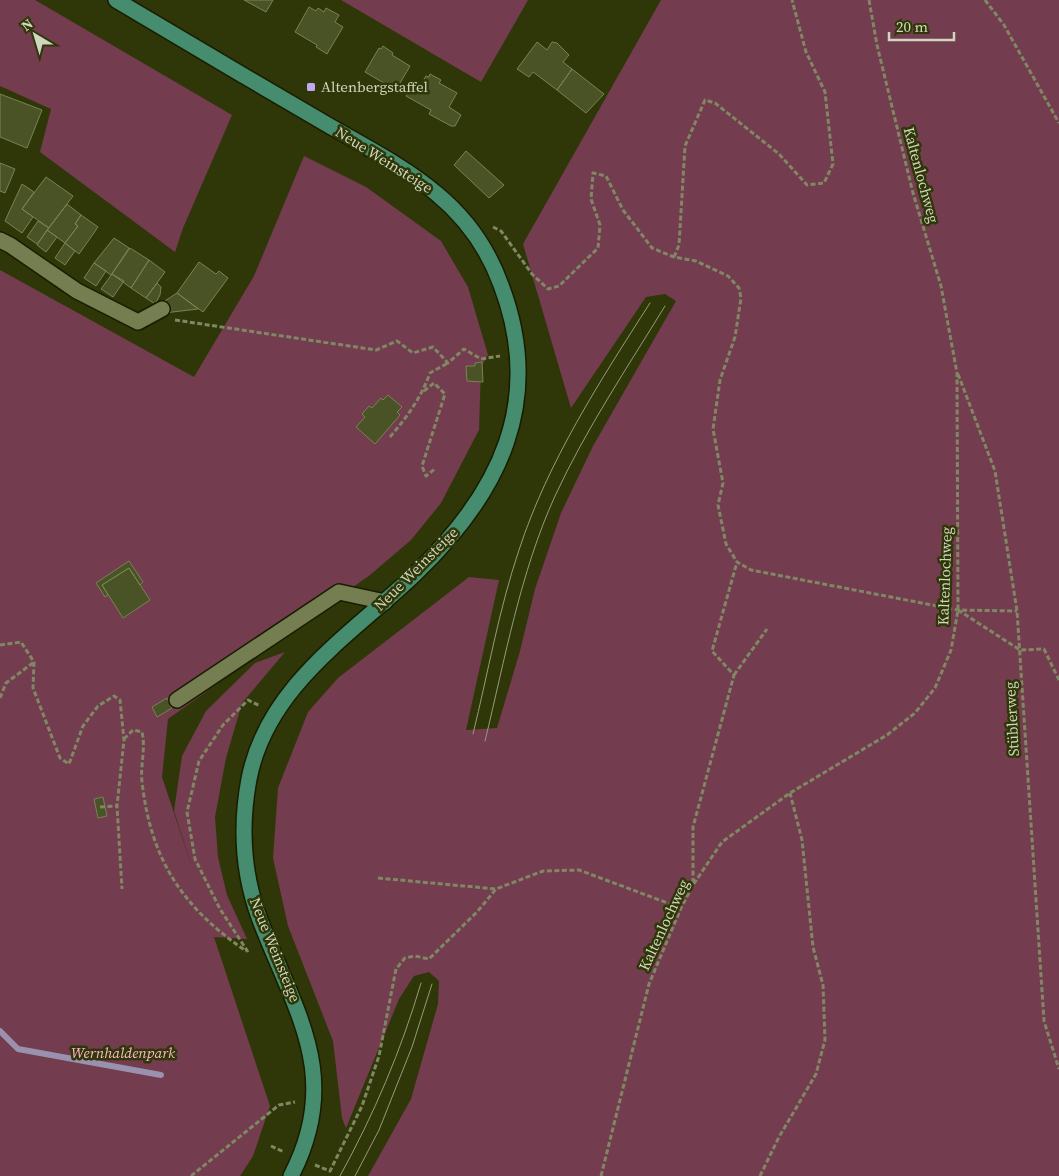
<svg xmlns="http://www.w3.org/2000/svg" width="1059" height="1176" font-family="'Source Serif 4',serif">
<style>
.green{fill:#733c4f}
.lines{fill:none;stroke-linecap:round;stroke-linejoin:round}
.stream{stroke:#9a91ae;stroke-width:6}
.building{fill:#4a5326;stroke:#788355}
.minor-casing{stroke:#181d00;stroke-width:18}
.major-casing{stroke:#181d00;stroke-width:18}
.path{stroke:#808763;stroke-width:3;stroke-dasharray:5 2.5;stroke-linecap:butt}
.minor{stroke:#747e50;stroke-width:15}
.major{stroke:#468c6e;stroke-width:15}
.tram{stroke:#949b7a;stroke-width:1}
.poi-dot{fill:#c0a8f3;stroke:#2f3708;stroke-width:2}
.labels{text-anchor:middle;stroke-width:5;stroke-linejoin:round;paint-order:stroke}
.poi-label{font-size:15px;fill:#cfd6bd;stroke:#2f3708;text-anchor:start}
.street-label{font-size:15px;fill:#cfd6bd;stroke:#2f3708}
.park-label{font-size:15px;font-style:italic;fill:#feb5cc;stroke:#2f3708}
</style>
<rect width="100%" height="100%" fill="#2f3708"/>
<!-- green -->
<path class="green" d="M0,0h35l197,115 -49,113 -8,24 -135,-100 11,-43 -51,-23z
M341,0h187l-47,82z
M661,0h398v1176h-691l43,-77 27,-95 1,-23 -10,-9 -15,4 -15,23 -53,129 -4,-10 -9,-77 -45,-115 -15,-68 5,-70 30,-76 30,-34 131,-101 30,3 -33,150 31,-2 23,-77 15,-62 26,-76 32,-67 83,-145 -11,-7 -19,3 -75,111 -48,-164z
M304,156l62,31 75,54 27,46 20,68 -7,12 -2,63 -38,73 -30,37 -41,35 -202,144 -6,58 32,96 -20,-62 8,-55 24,-45 49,-48 30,-11 -43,51 -16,55 -11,59 3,40 9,38 20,44 -33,-2 56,169 -17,50 -13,20h-240v-906l194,107 60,-101z"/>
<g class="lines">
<!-- stream -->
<path class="stream" d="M0,1031l18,18 143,26"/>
</g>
<!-- building -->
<path class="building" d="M244,0h29l-7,12z
M309,7l7,4 2,-3 6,4 2,-4 13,7 -4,7 8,5 -16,27 -11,-7 1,-2 -22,-13z
M537,42l10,8 5,-8 5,1 12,12 -6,7 9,7 -15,21 -24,-18 -4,5 -12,-8z
M383,46l10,7 -1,2 18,11 -14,24 -31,-18 14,-24 2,1z
M572,69l32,25 -18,19 -29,-23z
M430,74l11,6 -2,3 18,10 -8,14 12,8 -6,11h-4l-22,-12 2,-4 -25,-14 7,-12 6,4 7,-12 3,1z
M0,94l42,16 -15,38 -27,-11z
M466,151l38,34 -15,13 -35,-33z
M0,163l15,6 -10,24 -5,-2z
M46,177l27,19 -24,32 -27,-19z
M22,184l12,8 -12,17 11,8 -11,16 -17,-12z
M67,204l14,11 -6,9 3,2 -13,17 -18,-13z
M81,215l17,12 -19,27 -14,-11 13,-17 -3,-2z
M38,221l11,7 -12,16 -10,-7z
M47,230l10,7 -11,15 -9,-7z
M114,238l15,10 -18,27 -17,-12z
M65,243l10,8 -10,14 -10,-7z
M130,248l19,12 -18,28 -19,-14z
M149,260l16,12 -19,26 -15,-10z
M199,262l17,12 3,-3 9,7 -25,34 -26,-19z
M94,263l12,8 -10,15 -12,-8z
M112,274l12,7 -11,16 -12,-8z
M157,283l4,4 -1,8 -5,9 -9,-6z
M177,293l21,16 -34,4 -4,-9z
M482,362l1,20 -16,-1 -1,-15h9v-3z
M388,395l14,12 -5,5 3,3 -25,29 -19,-17 9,-10 -3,-3 7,-8 3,2 9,-10 2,2z
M129,561l14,21 -3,3 -11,-17 -27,17 6,10 -3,2 -9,-14z
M129,568l21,32 -27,18 -21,-33z
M167,698l5,10 -15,9 -5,-10z
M103,797l4,19 -9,2 -4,-19z"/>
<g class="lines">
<defs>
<path id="minor" d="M0,240l10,5 67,46 61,31 24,-13
M177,700l162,-108 46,10"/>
<path id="major" d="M116,0c67,40 133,79 200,118 40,24 86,46 121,76 29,24 51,55 64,91 44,116 -1,208 -86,289 -64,61 -148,112 -166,205 -9,48 -6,96 11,141 35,92 83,156 31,256"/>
</defs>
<!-- minor casing -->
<use href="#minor" class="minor-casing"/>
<!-- major casing -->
<use href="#major" class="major-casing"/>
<!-- path -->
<path class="path" d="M985,0l19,25 55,98
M493,227l8,4 31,43 16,15 11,-3 39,-38 2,-23 -9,-26 2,-26 13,3 17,34 29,38 22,9 22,4 32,15 11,12 2,10 -6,39 -15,43 -7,49 10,54 -5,22 8,39 11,18 14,8 207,40 59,1
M674,257l5,-12 6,-99 20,-46 10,3 64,51 28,31 17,-2 9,-19 -8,-72 -19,-40 -14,-52
M175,320l201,30 21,-9 16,12 20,-6 15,16 16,-14 17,10 19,-3
M958,374l37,97 22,140 27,410 15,48
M424,391l10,-8 11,11 -23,72 4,10 10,-8
M390,437c17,-20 31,-39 40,-64l18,-10
M958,610l62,40 24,-1 15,31
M0,645l21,-3 13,20 -1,26 27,70 9,6 14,-38 15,-20 16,-10 6,4 4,40 -7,66 5,83
M734,675l33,-46
M0,698l6,-15 28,-21
M124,739l9,-9 9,2c4,17 -2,33 0,50 9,78 40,125 104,169
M100,807l17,-1
M378,878l118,11
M693,883v-56l41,-152 -22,-24 25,-89
M248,952l-28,-43 -25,-50 -8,-47 12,-51 24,-36 25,-25 12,6
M271,1146l13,6
M315,1165l15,6 32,-65 17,-50 17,-87 9,-11 10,-2 14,3 48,-47 19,-23 47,-18 36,-1 102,38
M191,1176l88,-71 16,-3
M601,1176l48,-192 32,-76 12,-23 29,-43 68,-49 97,-58 28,-22 20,-25 16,-38 7,-40 -1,-237 -16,-87 -28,-93 -36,-148 -8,-45
M760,1176l19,-39 37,-63 9,-34 -2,-55 -10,-38 -11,-107 -12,-47"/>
<!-- minor -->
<use href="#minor" class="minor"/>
<!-- major -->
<use href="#major" class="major"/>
<!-- tram -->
<path class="tram" d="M473,734c15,-61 26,-125 46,-184 29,-89 81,-169 131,-247
M485,741c20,-82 35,-168 70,-245 31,-67 72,-128 110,-190
M340,1176c34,-62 61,-125 81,-193
M355,1176l24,-46 33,-83 20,-63"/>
</g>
<!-- markers -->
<rect class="poi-dot" x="306" y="82" width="10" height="10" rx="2.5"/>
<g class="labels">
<!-- poi labels -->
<g class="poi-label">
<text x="321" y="92">Altenbergstaffel</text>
</g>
<!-- street labels -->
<g class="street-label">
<text transform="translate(384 160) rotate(32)" y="5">Neue Weinsteige</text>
<text transform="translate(921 175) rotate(75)" y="5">Kaltenlochweg</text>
<text transform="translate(416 569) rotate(-45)" y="5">Neue Weinsteige</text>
<text transform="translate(945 576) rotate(-88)" y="5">Kaltenlochweg</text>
<text transform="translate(1012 719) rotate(-93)" y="5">Stüblerweg</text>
<text transform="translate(664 925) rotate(-65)" y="5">Kaltenlochweg</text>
<text transform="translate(275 950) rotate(68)" y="5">Neue Weinsteige</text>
</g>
<!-- park labels -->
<g class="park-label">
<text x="123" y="1058">Wernhaldenpark</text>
</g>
</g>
<!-- north arrow -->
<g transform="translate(35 35) rotate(322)" stroke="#2f3708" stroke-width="4" paint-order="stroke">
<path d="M0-4L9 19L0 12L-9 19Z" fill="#cfd6bd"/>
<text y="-8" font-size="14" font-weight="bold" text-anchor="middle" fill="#cfd6bd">N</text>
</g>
<!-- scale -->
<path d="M889 32v8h65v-8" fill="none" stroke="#cfd6bd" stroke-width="2.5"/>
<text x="896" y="32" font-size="15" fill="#cfd6bd" stroke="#2f3708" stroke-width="4" paint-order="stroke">20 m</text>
</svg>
